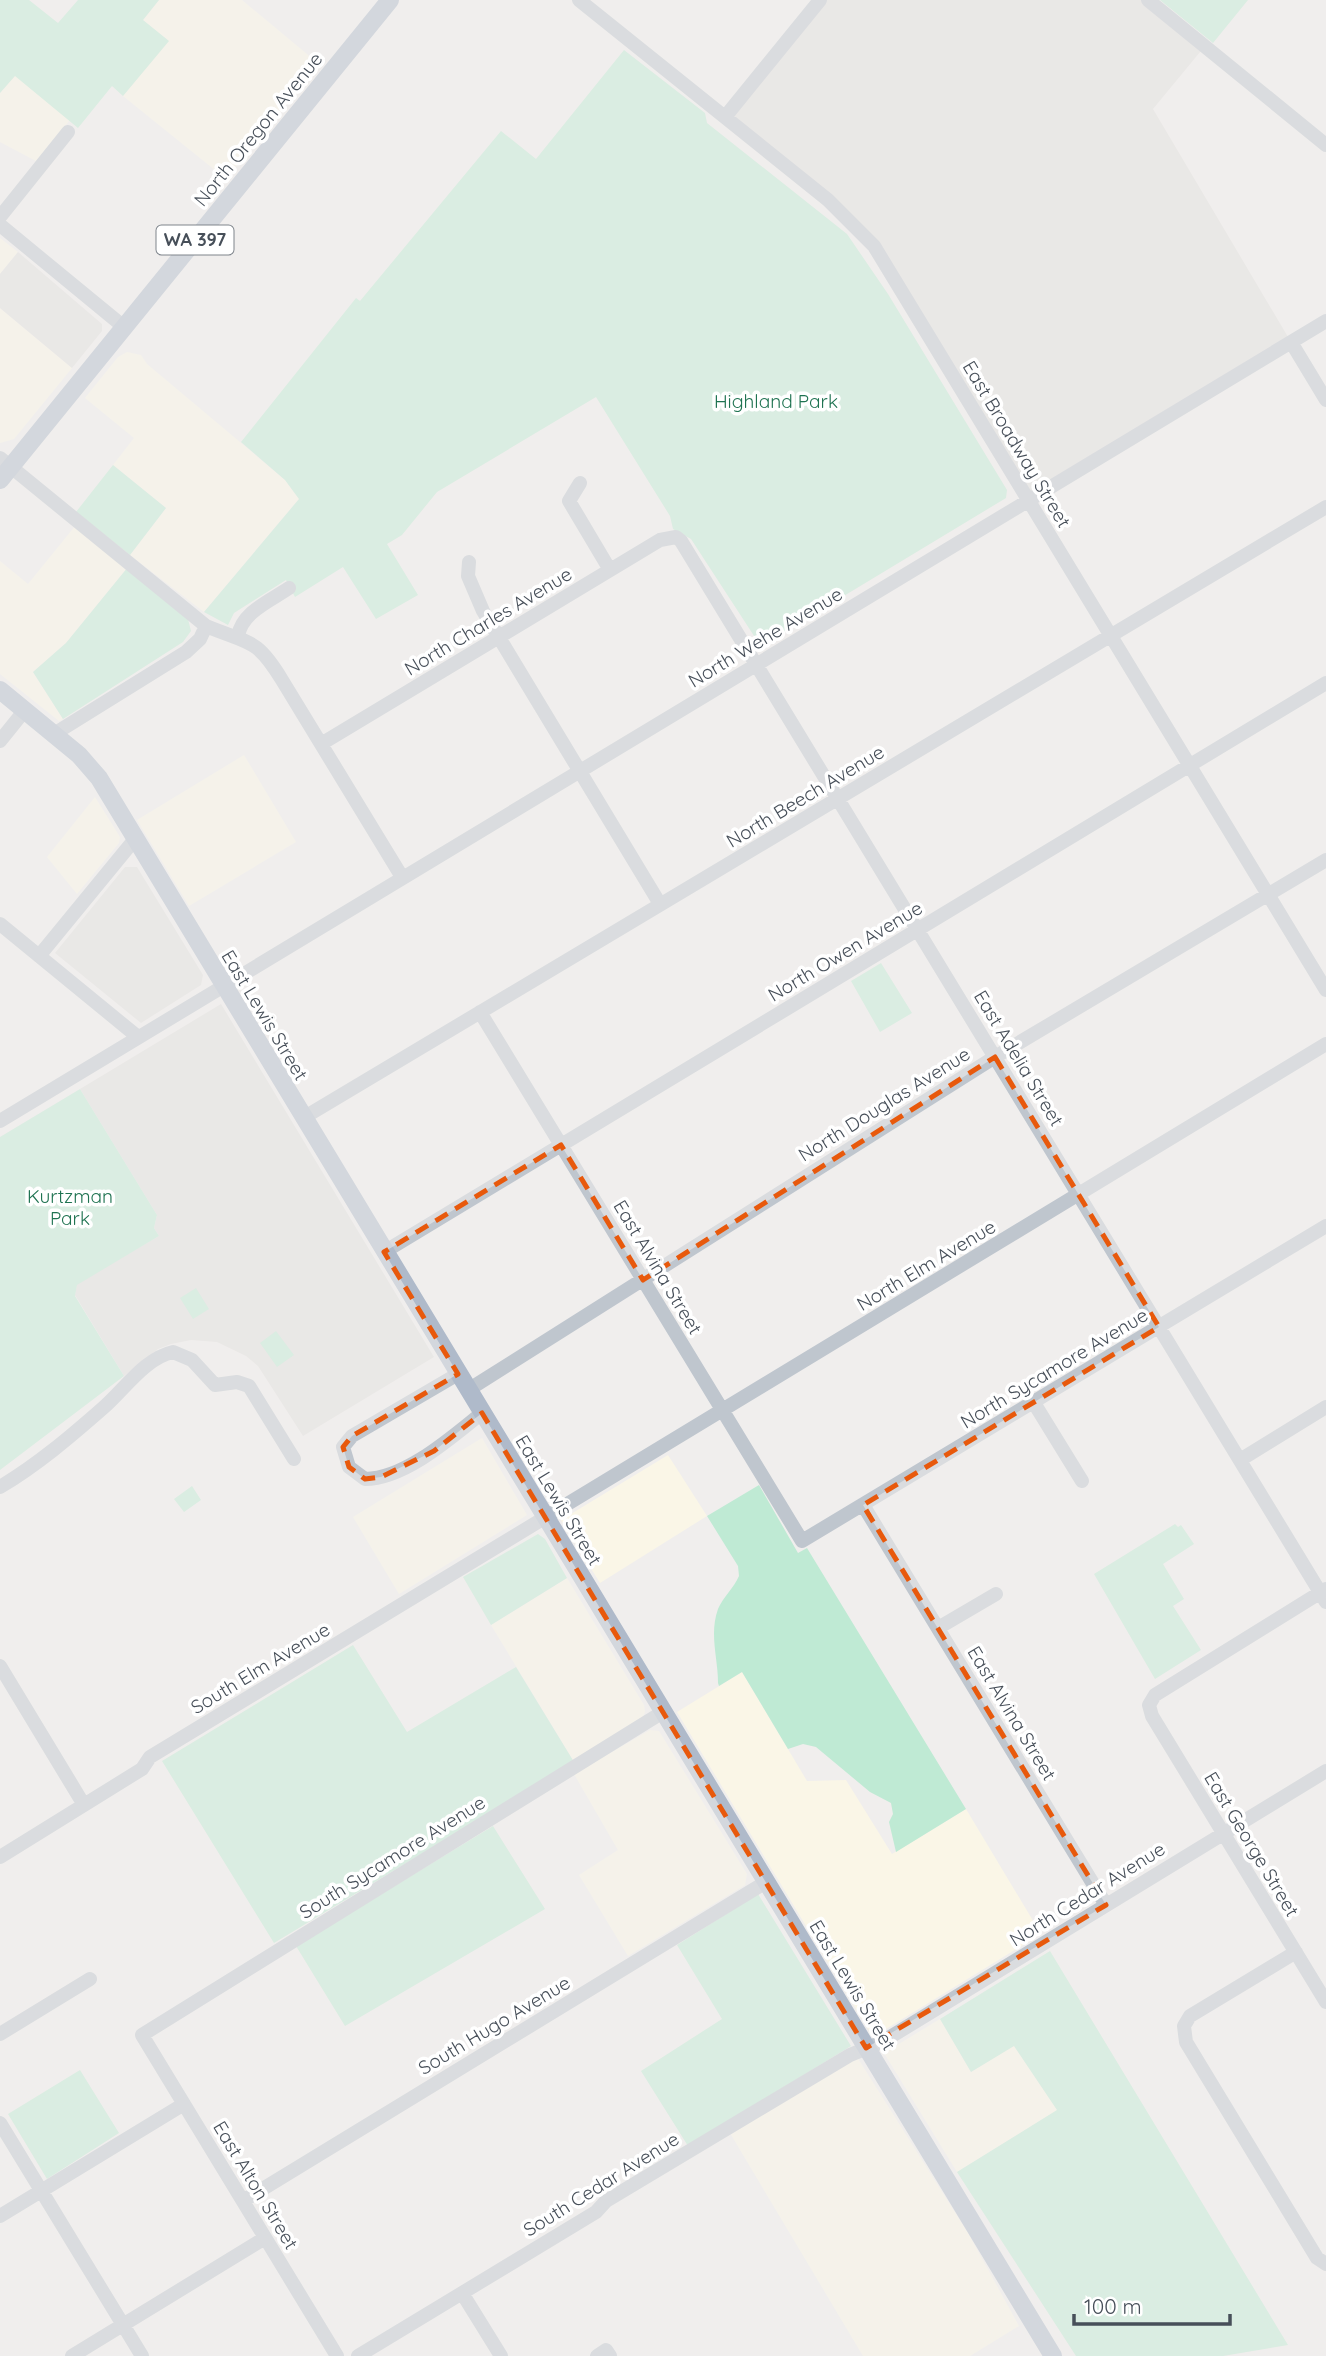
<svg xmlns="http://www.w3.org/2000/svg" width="1326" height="2356" font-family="Quicksand,sans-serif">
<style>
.commercial{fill:#faf6e7}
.education{fill:#e1dfde}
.green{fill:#bfead4}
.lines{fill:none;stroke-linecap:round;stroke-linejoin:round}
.minor{stroke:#bfc6ce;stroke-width:14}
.major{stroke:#afbaca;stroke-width:18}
.marked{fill:none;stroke:#e8590c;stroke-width:5;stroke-dasharray:14 9;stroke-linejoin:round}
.labels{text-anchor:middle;stroke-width:7;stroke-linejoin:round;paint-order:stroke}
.shield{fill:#fff;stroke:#7e848b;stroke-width:2}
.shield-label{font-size:18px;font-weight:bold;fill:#474f59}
.street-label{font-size:19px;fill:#474f59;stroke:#fff}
.park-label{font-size:19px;fill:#1f7351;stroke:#fff}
</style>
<rect width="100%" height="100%" fill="#f0eeed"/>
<!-- commercial -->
<path class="commercial" d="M159,0h83l77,64 -93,115 -103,-83 45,-55 -25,-21z
M15,75l55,45 -34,41 -36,-19v-49z
M0,238l18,14 -18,22z
M0,308l72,60 -58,71 -14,4z
M127,352l14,3 6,9 138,116 14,19 -95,113 -74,-57 36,-47 -53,-43 21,-27 -49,-40 33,-41z
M76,525l52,42 -62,76 -33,29 30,47 -4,2 -59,-47v-113l28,23z
M244,755l52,87 -107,64 -52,-86z
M95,797l25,40 -1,6 -42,51 -30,-37z
M482,1438l45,77 -128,79 -46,-77z
M668,1455l39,61 -107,67 -39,-63z
M567,1578l77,127 1,7 -5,11 -66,39 -83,-137z
M742,1672l65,109 39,-1 46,74 74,-45 75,125 -168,103 -196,-325z
M650,1730l9,1 88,143 -2,11 -117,71 -49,-81 39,-25 -44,-76z
M940,2019l31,53 43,-27 44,65 -101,62 -73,-119z
M857,2057l111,176 51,93 -49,30h-107l-133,-223z"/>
<!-- education -->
<path class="education" d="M820,0h328l57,46 -52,63 138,233 -262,158 -155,-254 -149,-129z
M18,252l84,72v7l-30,37 -72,-60v-34z
M125,867h12l66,108 -2,10 -60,38 -86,-70z
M221,1004l213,353 -131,79 -45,-70 -12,-10 -29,-14 -26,-2 -20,4 -13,5 -34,27 -49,-81 2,-11 82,-48 -5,-8 3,-13 -77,-126z"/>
<!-- green -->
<path class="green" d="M0,0h29l29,23 20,-23h81l-16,20 26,21 -46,55 -11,-10 -34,42 -63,-52 -15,17z
M1160,0h88l-35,43z
M624,50l81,63 2,10 140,111 41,60 119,196 -1,8 -240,145 -8,-1 -67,-103 -18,-10 -3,-13 -74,-119 -159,95 -35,43 -15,9 31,51 -42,24 -33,-52 -48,30 -9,-17 -52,33 -6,12 -24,-13 95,-113 -14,-19 -44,-38 115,-144 4,3 141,-170 35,28z
M113,465l53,43 -36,47 -54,-43z
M128,567l59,48 4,16 -8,11 -120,77 -30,-47 33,-29z
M881,963l31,50 -32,19 -29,-51z
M80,1089l77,126 -3,13 5,8 -82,49 -2,11 49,80 -124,94v-333z
M196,1288l13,21 -16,10 -13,-21z
M276,1331l18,24 -17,12 -17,-24z
M759,1485l39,68 9,-5 159,261 -70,43 -7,-30 4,-8 -2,-11 -21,-11 -54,-45 -13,-3 -15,5 -46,-77 -23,14 -1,-3c0,-25 -9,-49 0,-74 5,-12 16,-21 21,-33l-1,-10 -31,-50z
M192,1486l9,14 -17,12 -10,-13z
M1175,1524l3,3 3,-2 13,19 -31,20 21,35 -11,7 28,44 -46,29 -61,-105z
M538,1534l7,5 22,39 -76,47 -28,-48z
M353,1645l54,87 109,-65 58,95 -300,181 -112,-182z
M493,1826l52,83 -200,117 -49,-80z
M758,1894l93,152 -163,100 -47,-75 81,-52 -45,-74z
M1050,1951l238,394 -65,11h-147l-119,-184 100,-62 -43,-64 -43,26 -31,-53z
M80,2070l39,63 -72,46 -39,-65z"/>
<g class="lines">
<!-- minor -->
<path class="minor" d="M579,0l249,200 46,46 452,744
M1148,0l178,145
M725,117l95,-117
M0,217l68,-85
M0,225l124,102
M1291,342l35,58
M0,458l206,168c43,18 50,11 76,54l120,197
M580,483l-11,18 41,69
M469,562l-1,14 15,35 177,293
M238,636c4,-24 32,-35 51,-48
M54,734l132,-82 14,-13 6,-13
M0,741l25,-31
M321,744l339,-204 16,-3 5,4 645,1061
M0,924l138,113
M39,956l96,-117
M480,1012l322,529 524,-315
M303,1118l1023,-611
M0,1121l1326,-800
M384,1252l942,-569
M458,1374l-106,62 -9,11 6,20 16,12c40,0 87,-42 117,-66
M468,1390l527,-333 331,-197
M1034,1403l48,78
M1240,1460l86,-53
M0,1487c37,-22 70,-50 103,-79 21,-18 42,-50 70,-56l19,8 23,25 22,-3 12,4 45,73
M863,1505l243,400
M1326,1589l-171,106 -6,10 3,11 174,286
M938,1628l58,-34
M0,1666l84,139
M0,1857l142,-88 8,-12 1176,-713
M1296,1952l-106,64 -6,10 2,16 131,216 9,6
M0,2034l90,-55
M0,2123l142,233
M243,2201l523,-319
M0,2216l184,-112
M462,2293l39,63
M72,2356l193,-118
M337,2356l-195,-321 521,-323
M358,2356l238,-144 10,-11 244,-146 32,-13 444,-271
M597,2356l9,-6 4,6"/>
<!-- major -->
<path class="major" d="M0,480l390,-480
M0,690l79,65 20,23 954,1578"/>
</g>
<!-- marked area -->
<path d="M0 0H1326V2356H0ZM995,1057l164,270 -296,178 243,400 -240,143 -384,-635 -48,38 -53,26 -16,2 -16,-12 -6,-20 9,-11 106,-62 -74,-122 177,-107 82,135z" fill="#f0eeed" fill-opacity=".55" fill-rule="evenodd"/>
<path class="marked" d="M995,1057l164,270 -296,178 243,400 -240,143 -384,-635 -48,38 -53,26 -16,2 -16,-12 -6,-20 9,-11 106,-62 -74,-122 177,-107 82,135z"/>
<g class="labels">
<!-- shield labels -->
<rect class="shield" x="156.5" y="225.5" width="77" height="29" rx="5"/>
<g class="shield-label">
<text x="195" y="246">WA 397</text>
</g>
<!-- street labels -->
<g class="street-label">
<text transform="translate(258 129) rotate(-51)" y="7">North Oregon Avenue</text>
<text transform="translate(1017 444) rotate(59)" y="7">East Broadway Street</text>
<text transform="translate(488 621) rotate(-31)" y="7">North Charles Avenue</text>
<text transform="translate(765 637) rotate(-31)" y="7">North Wehe Avenue</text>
<text transform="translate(805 796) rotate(-31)" y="7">North Beech Avenue</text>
<text transform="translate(845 951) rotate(-31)" y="7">North Owen Avenue</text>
<text transform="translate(265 1015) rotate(59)" y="7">East Lewis Street</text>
<text transform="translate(1019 1058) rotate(59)" y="7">East Adelia Street</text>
<text transform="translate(884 1104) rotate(-32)" y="7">North Douglas Avenue</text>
<text transform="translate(926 1265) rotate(-31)" y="7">North Elm Avenue</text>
<text transform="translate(658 1267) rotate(59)" y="7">East Alvina Street</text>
<text transform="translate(1054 1368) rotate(-31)" y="7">North Sycamore Avenue</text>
<text transform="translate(559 1500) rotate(59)" y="7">East Lewis Street</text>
<text transform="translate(260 1668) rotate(-31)" y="7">South Elm Avenue</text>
<text transform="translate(1012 1713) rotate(59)" y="7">East Alvina Street</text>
<text transform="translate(1252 1844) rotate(59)" y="7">East George Street</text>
<text transform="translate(392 1857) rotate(-32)" y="7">South Sycamore Avenue</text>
<text transform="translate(1087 1894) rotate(-32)" y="7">North Cedar Avenue</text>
<text transform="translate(853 1985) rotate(59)" y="7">East Lewis Street</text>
<text transform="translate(494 2025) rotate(-31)" y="7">South Hugo Avenue</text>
<text transform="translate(601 2184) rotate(-32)" y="7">South Cedar Avenue</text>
<text transform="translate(256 2185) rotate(59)" y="7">East Alton Street</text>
</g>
<!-- park labels -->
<g class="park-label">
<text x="776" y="408">Highland Park</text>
<text x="70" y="1203">Kurtzman<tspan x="70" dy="22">Park</tspan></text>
</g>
</g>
<!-- scale -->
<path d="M1074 2314v10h156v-10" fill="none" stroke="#474f59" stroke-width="3.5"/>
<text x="1084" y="2314" font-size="21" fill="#474f59" stroke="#ffffff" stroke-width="5" paint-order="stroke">100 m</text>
</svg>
